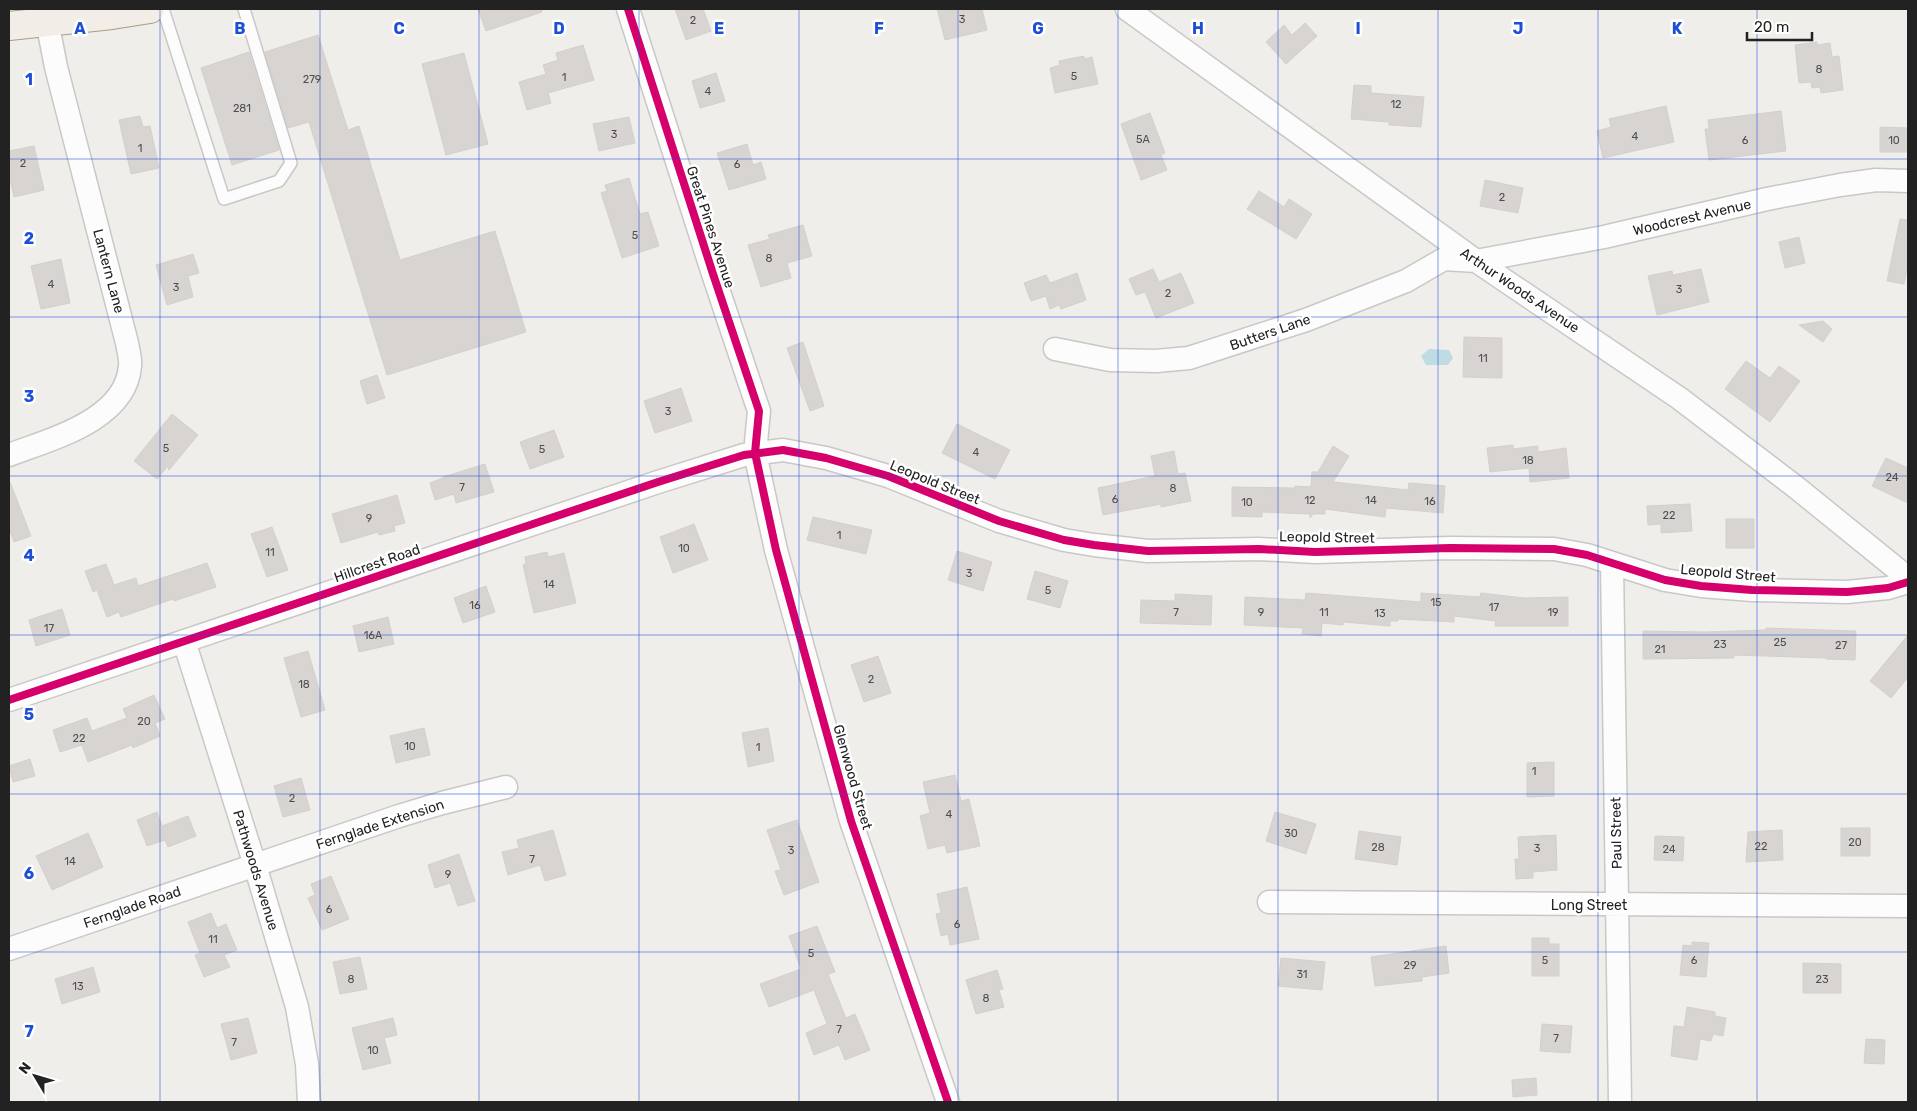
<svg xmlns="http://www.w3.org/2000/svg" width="1917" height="1111" font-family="Rubik,sans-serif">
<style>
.water{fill:#bfdbe3}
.building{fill:#d7d4d2;stroke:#d3d0cc}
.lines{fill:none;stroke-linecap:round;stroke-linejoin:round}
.service-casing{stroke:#c9c8c7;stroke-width:14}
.minor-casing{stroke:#c9c8c7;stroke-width:25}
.primary-casing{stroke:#a79c86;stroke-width:30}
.service{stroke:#fdfcfc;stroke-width:11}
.minor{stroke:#fdfcfc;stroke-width:22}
.primary{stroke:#f3ede7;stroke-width:28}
.cycleway-casing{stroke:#fff;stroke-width:11}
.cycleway{stroke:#d6006c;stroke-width:8}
.grid{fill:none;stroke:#1d4ed8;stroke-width:1;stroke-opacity:0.55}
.labels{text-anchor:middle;stroke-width:5;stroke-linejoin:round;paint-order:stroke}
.number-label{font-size:11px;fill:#4f4e4e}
.street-label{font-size:14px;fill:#222;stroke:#fff}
.grid-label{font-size:16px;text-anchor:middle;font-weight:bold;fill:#1d4ed8;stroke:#fff;stroke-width:5;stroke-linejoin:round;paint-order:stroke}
</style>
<rect width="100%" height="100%" fill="#f0eeeb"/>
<!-- water -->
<path class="water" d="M1429,349l20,1 4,8 -5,7h-22l-5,-9z"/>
<!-- building -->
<path class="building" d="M478,9h63l1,3 -56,19z
M675,9h28l8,22 -25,9z
M937,9h45l5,21 -42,10z
M1305,23l12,13 -31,28 -20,-22 18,-17 8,10z
M318,35l30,95 11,-4 41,134 95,-29 31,101 -139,43 -78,-253 -21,6 -23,-76z
M1817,42v3l13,-2 2,14 7,-1 4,34 -22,3 -1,-6 -8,1 -1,-6 -12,1 -4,-38z
M583,45l11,35 -46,13 3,10 -24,7 -8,-28 27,-8 -3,-9 15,-5 -2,-7z
M249,52l30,98 -47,15 -31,-97z
M464,53l24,91 -42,11 -24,-91z
M1084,56v3l8,-2 6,27 -43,9 -5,-25 10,-3 -1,-4z
M716,73l9,28 -25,7 -8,-27z
M1354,85l17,1v7l53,4 -3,30 -32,-2v-3l-38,-3z
M1666,106l8,36 -71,16 -6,-27 14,-4 -2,-8z
M1781,111l5,40 -77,9 -4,-31h4l-1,-9z
M1150,113l15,40 -4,2 6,15 -26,10 -20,-56z
M140,116l3,11 7,-1 9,42 -28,6 -12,-54z
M629,117l6,26 -36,8 -6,-27z
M1880,127l28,1v24h-28z
M747,144l6,21 8,-3 5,17 -37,11 -12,-37z
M34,146l10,44 -30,7 -5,-23v-23z
M629,178l11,36 8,-2 11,34 -37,12 -21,-65 6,-2 -2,-6z
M1485,180l38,8 -5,25 -38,-7z
M1259,191l25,16 5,-8 23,15 -16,25 -49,-30z
M1900,219l8,1v43l-4,21 -17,-3z
M803,225l9,31 -25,7 4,15 -30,9 -13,-42 22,-6 -2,-4z
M1799,237l6,26 -20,5 -6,-26z
M193,254l6,19 -11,3 5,21 -26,8 -11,-40z
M61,259l9,44 -29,6 -10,-43z
M1153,269l6,13 22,-9 13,30 -38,15 -11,-26 -9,3 -7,-16z
M1701,269l8,33 -52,13 -9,-39 24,-5 1,4z
M1077,273l9,27 -25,9 -2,-4 -9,4 -4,-13 -15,5 -7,-18 22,-8 4,8z
M1823,321l9,8 -9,13 -24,-17z
M1464,337l38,1v40l-39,-1z
M803,342l21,64 -14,5 -23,-63z
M1746,361l24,17 9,-12 21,15 -30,41 -45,-33z
M377,375l8,23 -18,6 -7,-23z
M681,388l11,33 -37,12 -11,-32z
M172,414l26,21 -29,35 -1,-4 -11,13 -23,-18z
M957,424l53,26 -15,29 -53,-26z
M554,430l10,27 -34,12 -10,-27z
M1513,445v4l25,-3v6l28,-4 3,30 -39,4 -1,-14 -39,4 -3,-24z
M1333,446l16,10 -16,26 75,8 1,-7 36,3 -2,27 -57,-5 -1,9 -60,-8v5h-12l-3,4v-4l-48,-2v5l-30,-1v-29l63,1v-2l16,1 1,-15h6z
M1174,451l4,23 7,-1 6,28 -30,6v-3l-58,11 -5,-27 57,-12 -4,-20z
M1886,458l22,10v35l-36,-17z
M485,464l9,28 -38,11 -2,-9 -19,6 -5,-17 13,-5v-1z
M9,482h1l21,54 -17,6 -5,-14z
M397,495l8,28 -11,3 1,5 -16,4 -1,-3 -37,11 -9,-29z
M1690,504l2,27 -31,2v-9l-13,1 -1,-19z
M813,517l59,13 -6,24 -59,-14z
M1726,519h28v29h-28z
M694,524l14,36 -35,13 -13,-36z
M272,527l16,43 -21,7 -16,-43z
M957,551l35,11 -9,29 -35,-11z
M547,552l1,5 16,-4 12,50 -42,10 -11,-48 3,-1 -1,-7z
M207,563l9,24 -42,14 -1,-2 -52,18 -2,-5 -12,5 -10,-27 -4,2 -8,-21 21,-7 8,21 22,-7 2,8z
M1035,571l33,10 -8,27 -33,-9z
M486,586l9,26 -32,11 -9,-25z
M1306,593l115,9v-9l59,4 1,-4 43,5 44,-1v29h-73l1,-5 -42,-5v6l-56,-3v2h-8v5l-47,-4v3l-21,-2 -1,13 -19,-2 1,-6 -59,-3 1,-28 60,3z
M1175,594l37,2 -1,29 -71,-2 1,-23 34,1z
M62,609l8,26 -34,11 -7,-26z
M388,617l6,27 -35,8 -6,-26z
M1766,628l90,3 -1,29 -29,-1v-1l-92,-3v3l-91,1v-28l62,1 61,-2z
M1908,635v42l-17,21 -21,-17z
M308,651l17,59 -24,7 -17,-59z
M878,656l13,37 -27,9 -13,-37z
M154,695l11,24 -10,4 5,13 -27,12 -1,-3 -44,17 -6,-17 -22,7 -7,-22 34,-12 5,13 35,-13 -4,-9z
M424,728l6,27 -34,8 -6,-27z
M768,728l6,33 -26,6 -6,-34z
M30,759l5,17 -22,6 -4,-16z
M1554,762v34l-27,1v-34z
M955,775l6,26 8,-2 11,47 -33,7 -2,-8 -17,4 -8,-33 10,-3 -7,-31z
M301,778l9,32 -27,7 -9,-31z
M157,812l5,14 26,-10 8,20 -28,11 -3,-7 -18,6 -10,-26z
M1275,812l41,12 -10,30 -40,-13z
M797,820l22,62 -35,13 -9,-24 6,-1 -14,-40z
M1841,828h29v28h-29z
M553,830l13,45 -21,6 -5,-16 -32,10 -6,-23 17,-4 -2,-8z
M1782,830l1,30 -37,2 2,-30z
M1359,831l42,6 -4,28 -42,-6z
M88,833l15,34 -51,23 -16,-34z
M1556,835l1,35 -24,2v6l-17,1 -1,-20h4l-1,-22z
M1655,836l29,1 -1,24 -29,-1z
M459,854l16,47 -17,5 -8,-23 -15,5 -7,-23z
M331,876l18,43 -27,11 -14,-32 7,-3 -4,-11z
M967,887l12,52 -29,6 -2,-11 -7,2 -5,-22 5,-1 -4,-19z
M211,913l6,15 9,-4 11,26 -13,5 6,12 -26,10 -9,-22 5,-2 -12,-31z
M817,926l18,46 -7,2 18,44 9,-4 15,36 -25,10 -6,-15 -25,10 -8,-22 21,-9 -13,-34 -45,17 -9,-23 41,-15 -12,-33z
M1532,938h17v6h10v32h-27z
M1692,942l17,1 -3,34 -26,-2 3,-30 9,1z
M1446,946l3,27 -27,4v4l-47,5 -4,-29z
M360,957l7,32 -27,5 -7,-32z
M1281,958l44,4 -3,28 -44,-4z
M1803,963l38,1v29h-38z
M93,967l7,25 -38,12 -7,-25z
M997,970l6,19 -4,1 5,17 -28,7 -10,-34z
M1687,1007l28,5v4l11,2 -3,18 -10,-2 -2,7 -11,-2 -3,21 -26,-4 3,-30 10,1z
M248,1018l9,35 -26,7 -10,-36z
M393,1018l4,17 -13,3 7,25 -28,7 -11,-42z
M1542,1024l30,2 -2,27 -30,-2z
M1866,1039l19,1 -1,24 -20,-1z
M1536,1078l1,17 -24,2 -1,-17z"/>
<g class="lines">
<defs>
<path id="service" d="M163,9l61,190 55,-18 12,-18 -47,-154"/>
<path id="minor" d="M628,9l85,265 46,137 -4,42 21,97 75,271 97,281
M1127,9l349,252 203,137 118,90 111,90
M1055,349l55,11 46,1 33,-3 117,-38 100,-39 38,-22 32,2 128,-24 163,-38 73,-14 36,-5 32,1
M9,455c42,-16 117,-35 121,-89 1,-7 -2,-16 -3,-23l-71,-276 -9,-46
M1612,564l8,538
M184,641l71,224 42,142 10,57 2,38
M9,700l649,-218 86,-27 39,-5 43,8 62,18 111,45 65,19 30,5 54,6 111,-2 56,3 135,-4 104,1 33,6 78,25 36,6 51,4 95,2 41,-4 20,-6
M1269,902l639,4
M9,949l390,-133 43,-13 64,-16"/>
<path id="primary" d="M9,26l103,-11 38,-6"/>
</defs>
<!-- service casing -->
<use href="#service" class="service-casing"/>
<!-- minor casing -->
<use href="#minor" class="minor-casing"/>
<!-- primary casing -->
<use href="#primary" class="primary-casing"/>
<!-- service -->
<use href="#service" class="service"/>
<!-- minor -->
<use href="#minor" class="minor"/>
<!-- primary -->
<use href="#primary" class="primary"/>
<defs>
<path id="cycleway" d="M628,9l85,265 46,137 -4,42 21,97 75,271 97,281
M9,700l649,-218 86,-27 39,-5 43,8 62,18 111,45 65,19 30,5 54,6 111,-2 56,3 135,-4 104,1 33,6 78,25 36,6 51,4 95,2 41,-4 20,-6"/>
</defs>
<!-- cycleway casing -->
<use href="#cycleway" class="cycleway-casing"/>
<!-- cycleway -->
<use href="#cycleway" class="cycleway"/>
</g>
<!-- grid -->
<path class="grid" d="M160,9v1093M320,9v1093M479,9v1093M639,9v1093M799,9v1093M958,9v1093M1118,9v1093M1278,9v1093M1438,9v1093M1598,9v1093M1757,9v1093M9,159h1899M9,317h1899M9,476h1899M9,635h1899M9,794h1899M9,952h1899"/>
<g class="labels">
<!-- number labels -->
<g class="number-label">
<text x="962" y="23">3</text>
<text x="693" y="24">2</text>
<text x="1819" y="73">8</text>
<text x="1074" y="80">5</text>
<text x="564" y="81">1</text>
<text x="312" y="83">279</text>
<text x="708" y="95">4</text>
<text x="1396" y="108">12</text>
<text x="242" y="112">281</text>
<text x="614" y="138">3</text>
<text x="1635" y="140">4</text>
<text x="1143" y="143">5A</text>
<text x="1745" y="144">6</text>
<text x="1894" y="144">10</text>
<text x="140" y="152">1</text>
<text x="23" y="167">2</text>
<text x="737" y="168">6</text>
<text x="1502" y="201">2</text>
<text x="635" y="239">5</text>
<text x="769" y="262">8</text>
<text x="51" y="288">4</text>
<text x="176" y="291">3</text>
<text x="1679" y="293">3</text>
<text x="1168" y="297">2</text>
<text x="1483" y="362">11</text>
<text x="668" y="415">3</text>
<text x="166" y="452">5</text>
<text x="542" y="453">5</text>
<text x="976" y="456">4</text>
<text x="1528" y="464">18</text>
<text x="1892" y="481">24</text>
<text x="462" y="491">7</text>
<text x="1173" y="492">8</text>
<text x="1115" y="503">6</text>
<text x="1310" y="504">12</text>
<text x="1371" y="504">14</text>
<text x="1430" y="505">16</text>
<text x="1247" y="506">10</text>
<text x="1669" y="519">22</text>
<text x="369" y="522">9</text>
<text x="839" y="539">1</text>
<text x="684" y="552">10</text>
<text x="270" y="556">11</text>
<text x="969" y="577">3</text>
<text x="549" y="588">14</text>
<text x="1048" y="594">5</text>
<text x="1436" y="606">15</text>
<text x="475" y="609">16</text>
<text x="1494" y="611">17</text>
<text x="1176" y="616">7</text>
<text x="1261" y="616">9</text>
<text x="1324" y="616">11</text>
<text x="1553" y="616">19</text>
<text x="1380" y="617">13</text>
<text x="49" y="632">17</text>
<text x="373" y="639">16A</text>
<text x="1780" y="646">25</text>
<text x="1720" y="648">23</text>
<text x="1841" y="649">27</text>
<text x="1660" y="653">21</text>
<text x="871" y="683">2</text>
<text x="304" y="688">18</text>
<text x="144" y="725">20</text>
<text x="79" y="742">22</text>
<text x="410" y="750">10</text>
<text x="758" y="751">1</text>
<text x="1534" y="775">1</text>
<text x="292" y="802">2</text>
<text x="949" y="818">4</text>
<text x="1291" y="837">30</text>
<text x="1855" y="846">20</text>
<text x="1761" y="850">22</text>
<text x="1378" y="851">28</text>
<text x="1537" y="852">3</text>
<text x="1669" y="853">24</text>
<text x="791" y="854">3</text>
<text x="532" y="863">7</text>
<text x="70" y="865">14</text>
<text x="448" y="878">9</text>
<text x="329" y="913">6</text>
<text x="957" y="928">6</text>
<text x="213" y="943">11</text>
<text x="811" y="957">5</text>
<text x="1545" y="964">5</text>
<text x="1694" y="964">6</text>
<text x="1410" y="969">29</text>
<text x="1302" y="978">31</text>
<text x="351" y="983">8</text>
<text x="1822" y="983">23</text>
<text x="78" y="990">13</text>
<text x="986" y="1002">8</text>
<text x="839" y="1033">7</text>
<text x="1556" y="1042">7</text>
<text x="234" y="1046">7</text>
<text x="373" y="1054">10</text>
</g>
<!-- street labels -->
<g class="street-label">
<text transform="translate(1692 217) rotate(-13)" y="5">Woodcrest Avenue</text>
<text transform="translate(711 227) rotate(72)" y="5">Great Pines Avenue</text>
<text transform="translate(109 271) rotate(75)" y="5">Lantern Lane</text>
<text transform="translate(1520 290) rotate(34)" y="5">Arthur Woods Avenue</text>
<text transform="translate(1270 332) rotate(-19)" y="5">Butters Lane</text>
<text transform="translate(935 482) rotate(22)" y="5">Leopold Street</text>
<text transform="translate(1327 537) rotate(1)" y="5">Leopold Street</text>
<text transform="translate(377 563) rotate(-19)" y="5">Hillcrest Road</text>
<text transform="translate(1728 573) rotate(5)" y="5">Leopold Street</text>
<text transform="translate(853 777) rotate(74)" y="5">Glenwood Street</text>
<text transform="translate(380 824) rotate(-18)" y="5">Fernglade Extension</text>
<text transform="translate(1616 833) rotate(-91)" y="5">Paul Street</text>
<text transform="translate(256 870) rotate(73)" y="5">Pathwoods Avenue</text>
<text x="1589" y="910">Long Street</text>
<text transform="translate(132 907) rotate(-19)" y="5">Fernglade Road</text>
</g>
</g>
<g class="grid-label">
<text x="80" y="34">A</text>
<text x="240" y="34">B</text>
<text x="399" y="34">C</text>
<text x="559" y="34">D</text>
<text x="719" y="34">E</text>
<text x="879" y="34">F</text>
<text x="1038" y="34">G</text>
<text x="1198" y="34">H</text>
<text x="1358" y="34">I</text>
<text x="1518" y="34">J</text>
<text x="1677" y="34">K</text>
<text x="29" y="85">1</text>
<text x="29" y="244">2</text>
<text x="29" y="402">3</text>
<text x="29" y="561">4</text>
<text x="29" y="720">5</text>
<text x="29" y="879">6</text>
<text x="29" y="1037">7</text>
</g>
<!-- border -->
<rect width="1917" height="1111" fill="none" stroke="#222222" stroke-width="20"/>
<!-- north arrow -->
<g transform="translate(35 1076) rotate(308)" stroke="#ffffff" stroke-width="4" paint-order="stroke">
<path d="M0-4L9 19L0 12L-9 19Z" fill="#222222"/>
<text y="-8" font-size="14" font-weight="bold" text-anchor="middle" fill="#222222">N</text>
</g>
<!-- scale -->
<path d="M1747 32v8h65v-8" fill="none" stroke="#222222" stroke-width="2.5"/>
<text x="1754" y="32" font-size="15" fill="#222222" stroke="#ffffff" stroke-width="4" paint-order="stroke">20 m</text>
</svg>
